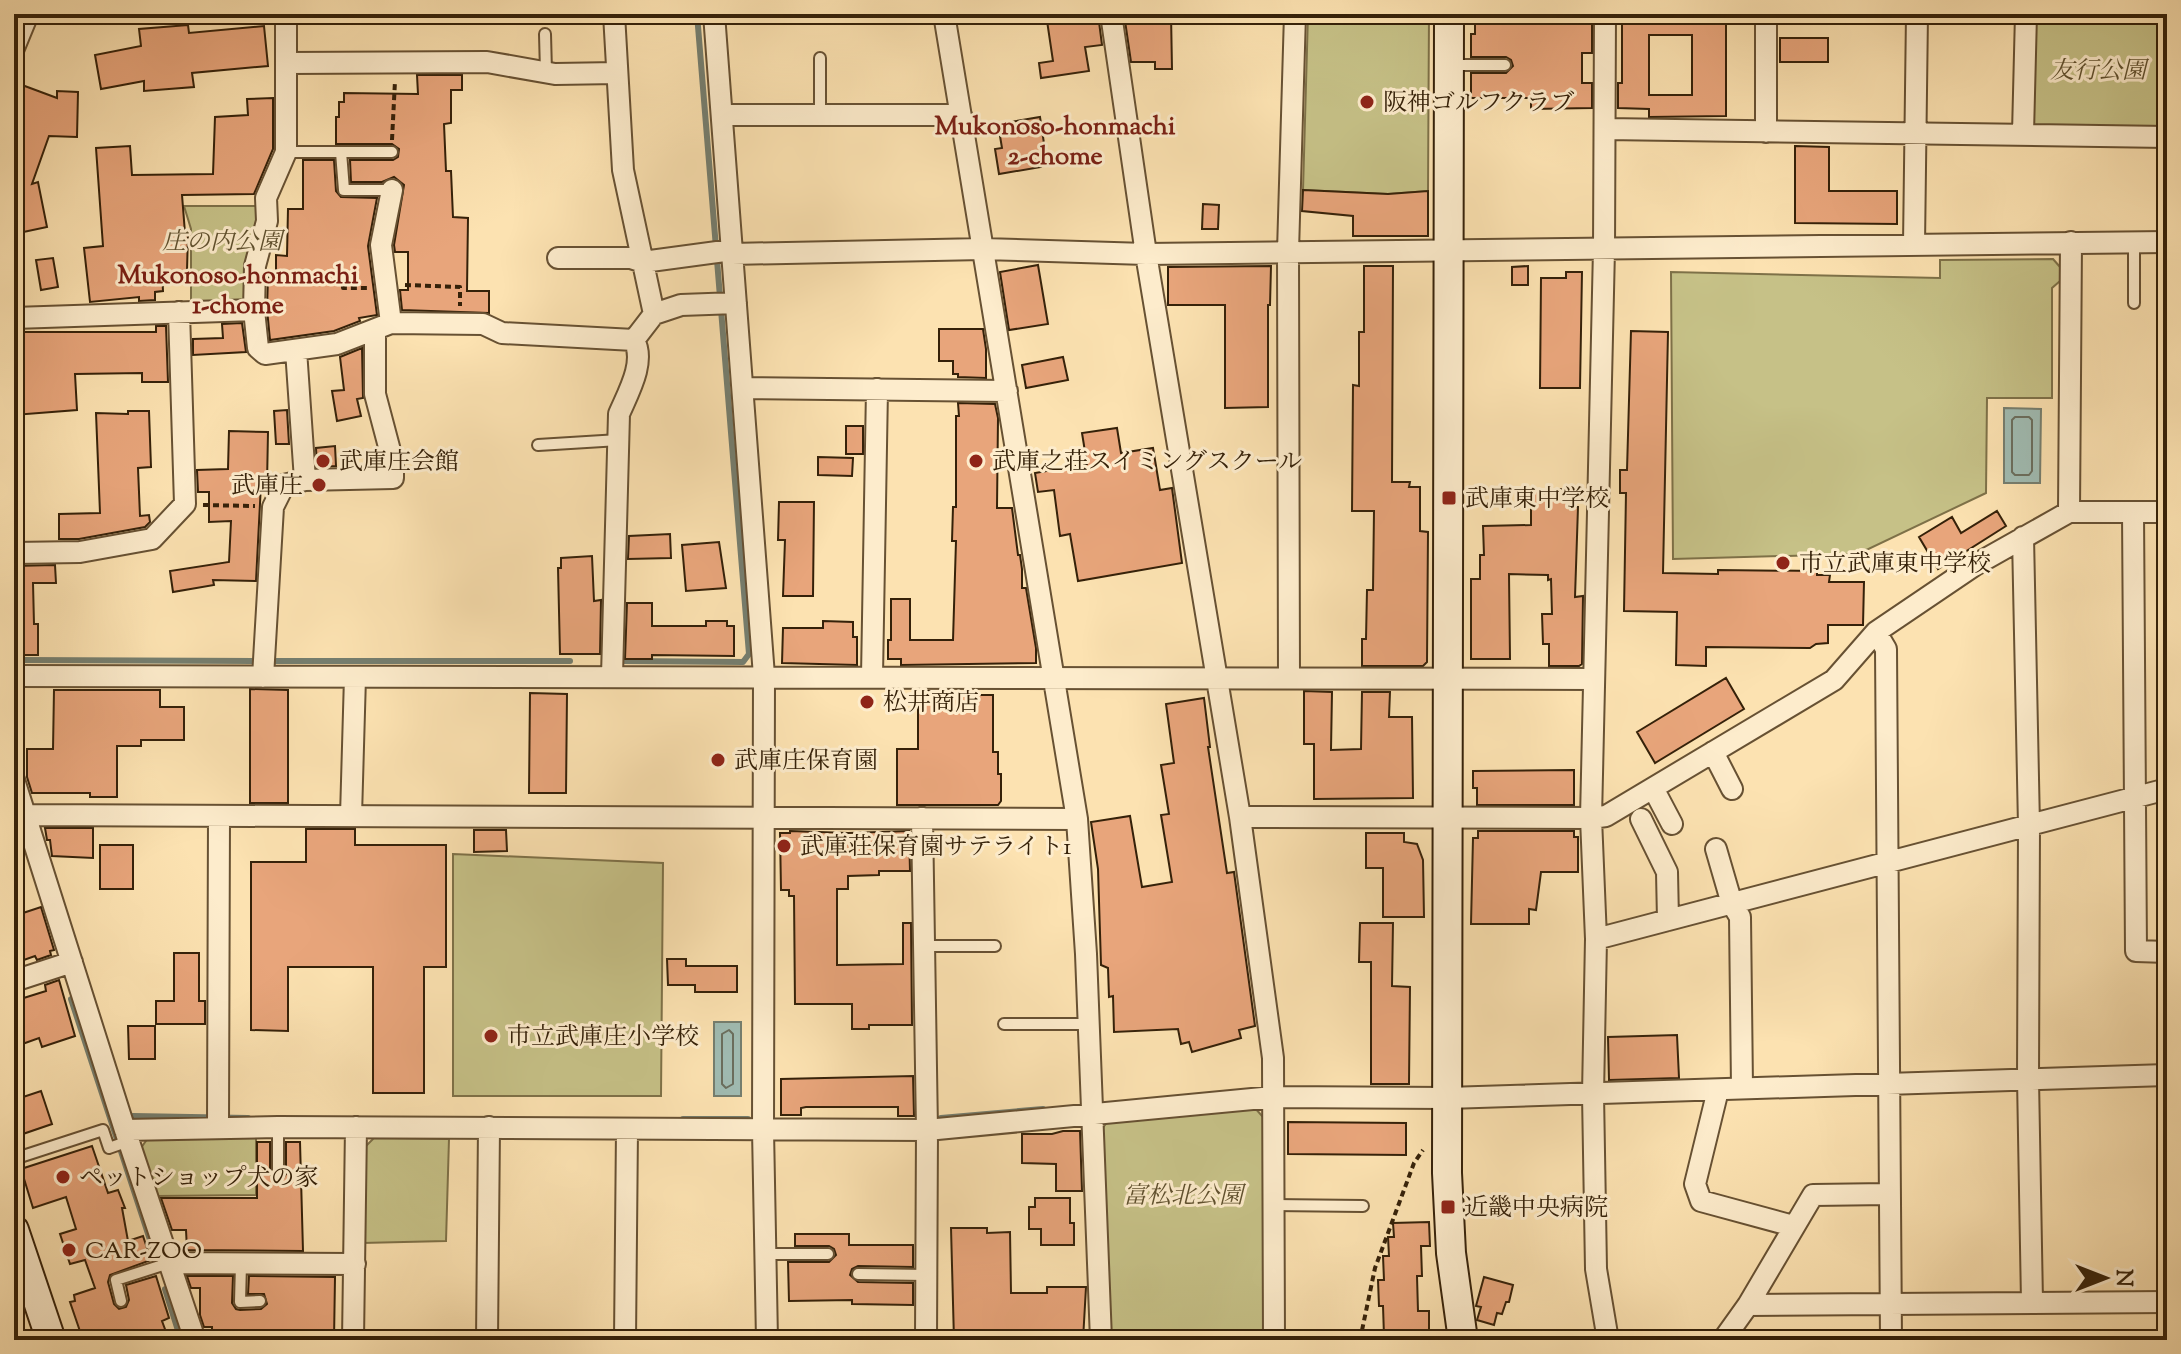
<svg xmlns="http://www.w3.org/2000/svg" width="2181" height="1354" font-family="'Sorts Mill Goudy','Noto Serif JP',serif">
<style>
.green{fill:#c6c187;stroke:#7e7148;stroke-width:2}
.water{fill:#a0bcb3;stroke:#757e6f;stroke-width:2}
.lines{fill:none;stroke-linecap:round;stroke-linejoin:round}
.shore{stroke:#6a6e5e;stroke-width:2}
.stream{stroke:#757e6f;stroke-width:6}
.building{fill:#e8a57b;stroke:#352109;stroke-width:2;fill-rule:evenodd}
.lane-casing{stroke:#675133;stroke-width:14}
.street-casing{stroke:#675133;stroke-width:24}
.secondary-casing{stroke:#352109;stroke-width:32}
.path{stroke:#352109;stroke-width:4;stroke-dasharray:6 4;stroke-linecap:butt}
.lane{stroke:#fdeccc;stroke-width:10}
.street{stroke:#fdeccc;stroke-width:20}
.secondary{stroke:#fdeccc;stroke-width:28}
.poi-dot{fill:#8f2418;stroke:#fdeccc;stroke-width:3}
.labels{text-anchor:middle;stroke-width:6;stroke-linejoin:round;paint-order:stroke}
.park-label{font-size:24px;font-style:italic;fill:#60512f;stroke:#fdeccc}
.poi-label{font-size:24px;fill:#352109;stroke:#fdeccc;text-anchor:start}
.neighbourhood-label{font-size:26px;font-weight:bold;fill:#7a1f14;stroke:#fdeccc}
</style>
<rect width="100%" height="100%" fill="#fce2b1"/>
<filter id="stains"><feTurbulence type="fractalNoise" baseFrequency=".0025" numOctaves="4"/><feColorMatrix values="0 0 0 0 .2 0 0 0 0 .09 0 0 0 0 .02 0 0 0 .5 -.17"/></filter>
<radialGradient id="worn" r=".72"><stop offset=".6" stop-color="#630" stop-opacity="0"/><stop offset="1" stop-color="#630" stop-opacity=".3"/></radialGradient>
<!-- green -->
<path class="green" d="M1308,14h121l-1,177 -40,3 -85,-4z
M2032,14h135v113l-133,-2 -4,-8z
M184,206h75l3,3 -17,93 -54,4v-77z
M2053,259l7,8v14l-8,7v110h-65l-1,95 -128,61 -185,5 -2,-287 269,6v-18z
M453,854l210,9 -2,233h-208z
M1254,1107l9,10v223h-155l-7,-210 8,-10z
M148,1138h108v57l-99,1 -16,-48z
M374,1138l75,1 -3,102 -84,2 1,-94z"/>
<!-- water -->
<path class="water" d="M2004,408l37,1 -1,74h-36z
M714,1022h27v74h-27z"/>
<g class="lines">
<!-- shore -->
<path class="shore" d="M2015,417h14l3,3v51l-3,4h-14l-3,-3v-52z
M729,1030l4,4v50l-7,4 -4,-4v-50z"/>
<!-- stream -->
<path class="stream" d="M20,660l234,1
M273,661h297
M622,661l121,1 6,-8 -52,-640
M71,999l86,262
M133,1116l115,2
M941,1118l102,-9
M683,1119h65
M165,1289l16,51"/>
</g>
<!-- building -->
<path class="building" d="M1046,14h16l1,4 35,-4 4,31 -17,2 4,24 -48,7 -2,-15 14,-2z
M1124,14h47l1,55h-17v-7h-24z
M1475,14h117v39h-10v30h10v25l-61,1v-11h-60v-25h35l7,-7 -2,-6 -5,-3h-35v-23h4z
M1622,14h104v102l-77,1v-8l-31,-1v-25h4zM1649,35h43v60h-43z
M188,25l1,8 75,-7 4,40 -76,7 2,14 -50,4v-10l-43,8 -6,-34 46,-9 -2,-17z
M1780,38h48v24h-48z
M417,75h45v15h-11v33l-7,1 2,47h5l2,46 15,1 -1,73h22v22l-87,-3 -2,-20h8v-38h-13l-1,-7 10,-60 -10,-8 -12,5h-31l-1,-22h43l5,-3 1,-8 -7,-5h-56v-27h3v-15h5v-9l74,1z
M14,82l43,16v-7l21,1 -1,45 -28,-1 -17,48 6,-2 9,45 -33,7z
M273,98v51l-19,45 -72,1 3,38h3l-1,38 -25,1 1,19 -8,1v8l-16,1v-4l-49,5 -6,-54 19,-2 -7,-98 34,-2 2,29 81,-1 2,-57 33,-2 -1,-16z
M1040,117l5,33 -7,2 3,15 -42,7 -4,-25 7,-1 -4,-24z
M1795,146l34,1v44h68v33l-102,-1z
M303,160h31l2,31 5,6 36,1 -9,48 9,69 -18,3 1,3 -26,10 -64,9 -3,-31 1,-32h8v-22l11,1 1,-47h15z
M1303,190l85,4 40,-3v45h-75v-20l-51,-5z
M1203,204l16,1 -1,24h-16z
M53,258l5,29 -17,3 -5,-30z
M1038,265l10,59 -39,6 -9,-58z
M1271,266l-1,39h-2v102l-43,1v-103h-57v-38z
M1364,266h29l-1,216h18l-1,5h11v44l8,1 -1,130 -4,4h-61v-27h4l1,-49h6l1,-79h-22l1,-126 6,1v-54h5z
M1528,266v19h-16v-18z
M1566,272h16l-2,116h-40l1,-110h25z
M242,323l4,29 -53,3v-16l30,-1 -1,-14z
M156,326h10l2,56h-26v-9l-67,1 2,36 -63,5v-83h142z
M939,329h44l3,20v29l-28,-1v-3h-5v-13h-14z
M1631,331l37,1 -5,241 55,1v-4l99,1v4h13l-1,7h35l-1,43h-35v18l-12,1 -6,4 -104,-1v19l-30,-1 1,-53 -53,-1 2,-118h-6v-23h7z
M362,348l1,50 -6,1 4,17 -24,5 -5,-30 12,-1 -4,-33z
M1063,357l5,23 -42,8 -4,-23z
M958,403l37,1 3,14 -1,90h15l6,47h2l2,14v19h4l10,60v15l-135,2v-6h-13v-19h3v-41h19v41h43l3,-99h-4l1,-34h3v-91h3z
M287,410l2,34h-13l-2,-33z
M128,411h21l2,56 -13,1 2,48 9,-1 1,7 -5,5 -66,12h-20v-25l41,-1 -4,-100 32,1z
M846,426h17v28h-17z
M1117,428l4,25 32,-5 7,42 12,-2 10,75 -104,18 -8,-47 -10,2 -6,-46 -16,2 -3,-19 52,-9 -5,-31z
M229,431l39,1 -1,52h-6l-5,97 -43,-1 1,5 -41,7 -3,-21 59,-9 2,-41 -22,1v-30h-11l-1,-22 31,-1z
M335,446l1,20 -19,1 -1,-19z
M818,457l35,1 -1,18 -34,-1z
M1531,489h41l1,18h5l-3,90 8,-1 -1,68 -3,2h-30v-22h-6l-1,-30h10l-1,-35 -3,1v-5l-39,-1 1,85h-39v-80h9v-24h4l-1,-29 48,-1z
M779,502h35l-1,94h-30l2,-56h-7z
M1997,511l9,15 -68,43 -19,-32 33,-20 9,16z
M670,534l1,24 -43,1 1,-23z
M719,542l7,46 -40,3 -4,-46z
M592,556l2,45 7,-1 -1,54h-40l-2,-86h3v-10z
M55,565l1,18h-23l1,41h4v31h-24v-89z
M627,603h25v23h54v-5h21v5h7v30l-82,-1v4h-27z
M823,621l30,1v15h4v28l-75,-2 1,-35h40z
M1726,678l18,31 -89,54 -18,-31z
M250,689l38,1v113h-38z
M54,690h106v17h24v33h-43v6h-24v51h-27v-4h-58l-5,-16v-28h26z
M926,691h24v4h43v57h5v22h3v27l-3,4h-101v-56h21v-54h8z
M1304,691l28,1 -1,58 30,-1 1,-57h28l-1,25h23l1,81 -99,1v-55h-10z
M530,693l37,1 -1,99h-37z
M1204,698l6,49h-2l19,126 7,-1 21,154 -16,4 2,8 -49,14 -3,-10 -8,2 -3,-15 -64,3 -1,-36 -4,1 -1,-29 -7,-3 -3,-96 -7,-47 39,-6 12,71 30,-5 -11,-67 8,-1 -8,-49 13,-2 -8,-59z
M1574,770v35h-97v-17h-4v-17z
M45,828h48v30l-41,-2 -2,-16h-3z
M306,829h49v16h91v122h-22v126h-51v-126h-85v64l-37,-1v-168h55z
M474,830h32l1,21 -33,1z
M790,831l58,2 61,-2 1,40h-31v4l-31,1v13h-11v76l66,-1v-41h8l1,102h-43v4h-17v-25h-57l-1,-108h-5v-6h-8l-1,-57h10z
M1478,831h96v6h4v35h-37l-5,38 -7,-1v15h-58l2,-86h5z
M1366,833h38v9l13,2 6,16 1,57h-41v-49h-17z
M100,845h33v44h-33z
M41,907l13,43 -4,1 1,4 -14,5 -2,-4 -14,5 -7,-20 7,-2 -7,-23z
M1360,923h33l-1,63 18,1 -1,97h-38v-122h-12z
M174,953h25v48h6v23h-49v-23h18z
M667,959h19v7h51v26h-42v-7h-27z
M59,980l16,56 -33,11 -3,-9 -25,9v-46l32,-10 -1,-6z
M128,1026h27v33h-26z
M1677,1035l2,43 -70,2 -1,-43z
M913,1076l1,40h-16v-9h-92l-5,1v7h-20v-36z
M41,1091l11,33 -38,13v-37z
M1288,1122l118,1v32l-118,-1z
M1063,1131h17l2,60h-26v-27l-34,-1v-29h30z
M257,1142h13v32l7,7 6,-2 3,-5v-32h14l3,109 -116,-1 -1,-20h-14l-11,-32h96z
M92,1146l16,47 10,-3 7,18h-3l6,33 15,-5 8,24 -41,15 -2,7 6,22 5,5 7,-2 3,-7 -3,-15 30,-9 13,42 -7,3 7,19h-86l-13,-38 5,-1 -1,-6 21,-7 -10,-28 -15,4 -10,-30 16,-5 -10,-32 -33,11 -12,-39z
M1035,1198h35v25h4v22h-33v-16h-12v-22h6z
M1429,1222l1,24h-9l1,30h-5l1,35h11v23l-45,2 -1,-30h-4l-1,-26h6l-1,-24h6l-1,-19h6l-1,-14z
M951,1228h36v5l23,-1 1,61h36v-6h39l-3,53h-129z
M795,1234h54v11h64v22l-55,-1 -6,3 -2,6 8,7 55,1v22l-61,-1v-4l-63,1 -1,-39h41l7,-7 -2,-6 -5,-3h-34z
M187,1276h46l-1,27 4,6 4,1 21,-1 6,-5 -3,-10h-16l1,-18 86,1 -1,63h-122v-13h-8l-4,-12v-27h-9z
M1484,1277l29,8 -4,17h-3l-4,12 -5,-1 -3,12 -17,-5 4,-13 -5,-1z"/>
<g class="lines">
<defs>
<path id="lane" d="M545,34l1,38
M820,58v57
M1451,65h54
M286,152h55l3,38h48
M341,152h51
M2134,242v61
M538,445l81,-5
M924,946h71
M1004,1024h85
M278,1127v46
M23,1156l80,-26 6,18 20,-7
M1273,1205l90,1
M765,1254h63
M241,1264l-1,38 20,-1
M858,1274l68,1
M121,1301l-5,-21 53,-17"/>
<path id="street" d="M614,14l9,156 31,144
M714,14l50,662 -1,454 4,210
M944,14l133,805 9,135 15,386
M1111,14l35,240 94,563 33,241 1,282
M1605,14l-1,235 -13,569 5,121 -3,155 3,175 12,71
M1766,14v118
M14,48l14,-34
M287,63l200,-1 68,12 62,-1
M722,115h239
M1606,129l561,8
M2023,133l3,-119
M1914,244l3,-230
M732,254l251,-5 163,5 1021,-12
M558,258h73l12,4 89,-12
M254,310l1,-44 12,-45 -1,-23 20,-46v-138
M14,318l240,-8 4,38 7,6 72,-10 54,-21 92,1 19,9 132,7 20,-26 27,-9 55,-2
M391,323l-10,-78 11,-55
M296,350l9,130
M743,388l264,3
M2069,512l2,-270
M2133,512l3,439 31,1
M2023,537l6,289 -1,253 4,223
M14,553l66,-1 72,-13 33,-35 -6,-192
M1876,632l10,17 5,691
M14,676l1580,3
M612,676l7,-262c9,-21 27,-52 15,-74
M872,676l5,-287
M263,677l10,-170 11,-22 21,-5 88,-2v-16l-18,-68v-64
M1289,678l-1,-427 7,-237
M1713,752l19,37
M14,780l111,350 70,210
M1653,788l19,36
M25,815l1052,4
M351,816l4,-139
M1240,817l351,1 15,-2 228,-136 42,-48 99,-67 94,-53h98
M922,818l5,312 -1,210
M1641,819l26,53 1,48
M1716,849l16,55 8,13 2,170
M1596,939l571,-150
M14,981l58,-19
M1718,1090l-23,94 6,17 92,25
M218,1128l1,-312
M125,1130l153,-3 649,3 346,-33 174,1 720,-23
M169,1263l186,1
M1748,1305l419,-3
M353,1340l3,-213
M487,1340l2,-213
M625,1340l2,-211
M1723,1340l25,-35 65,-110 75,-1"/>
<path id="secondary" d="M1449,14l-2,1159 4,80 12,87
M14,1230l37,110"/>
</defs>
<!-- lane casing -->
<use href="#lane" class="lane-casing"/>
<!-- street casing -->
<use href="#street" class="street-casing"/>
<!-- secondary casing -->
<use href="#secondary" class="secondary-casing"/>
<!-- path -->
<path class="path" d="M392,140l3,-59
M273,272l70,4v12h25
M405,285l55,2v19
M203,505l52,1
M1360,1340l15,-72 39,-105 9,-13"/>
<!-- lane -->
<use href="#lane" class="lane"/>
<!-- street -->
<use href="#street" class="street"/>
<!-- secondary -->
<use href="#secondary" class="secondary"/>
</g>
<!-- markers -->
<g class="poi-dot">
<circle cx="1367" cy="102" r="8"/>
<circle cx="323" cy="461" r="8"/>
<circle cx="976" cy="461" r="8"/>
<circle cx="319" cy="485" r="8"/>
<rect x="1441" y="490" width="16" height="16" rx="4"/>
<circle cx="1783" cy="563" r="8"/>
<circle cx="867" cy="702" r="8"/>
<circle cx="718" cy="760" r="8"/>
<circle cx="784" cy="846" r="8"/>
<circle cx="491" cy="1036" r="8"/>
<circle cx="63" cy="1177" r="8"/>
<rect x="1440" y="1199" width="16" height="16" rx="4"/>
<circle cx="69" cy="1250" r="8"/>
</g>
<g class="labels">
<!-- park labels -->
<g class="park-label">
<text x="2098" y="78">友行公園</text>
<text x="222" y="249">庄の内公園</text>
<text x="1183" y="1203">富松北公園</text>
</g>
<!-- poi labels -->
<g class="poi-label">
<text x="1383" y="110">阪神ゴルフクラブ</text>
<text x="339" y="469">武庫庄会館</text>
<text x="992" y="469">武庫之荘スイミングスクール</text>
<text x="303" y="493" text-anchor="end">武庫庄</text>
<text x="1465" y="506">武庫東中学校</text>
<text x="1799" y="571">市立武庫東中学校</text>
<text x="883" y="710">松井商店</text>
<text x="734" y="768">武庫庄保育園</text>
<text x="800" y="854">武庫荘保育園サテライト1</text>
<text x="507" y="1044">市立武庫庄小学校</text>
<text x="79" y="1185">ペットショップ犬の家</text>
<text x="1464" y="1215">近畿中央病院</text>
<text x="85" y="1258">CAR-ZOO</text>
</g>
<!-- neighbourhood labels -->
<g class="neighbourhood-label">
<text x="1055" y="134">Mukonoso-honmachi<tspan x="1055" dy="30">2-chome</tspan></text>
<text x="238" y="283">Mukonoso-honmachi<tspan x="238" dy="30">1-chome</tspan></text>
</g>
</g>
<!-- margin -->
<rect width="2181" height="1354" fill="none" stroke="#fce2b1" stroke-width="48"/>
<rect x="16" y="16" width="2149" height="1322" fill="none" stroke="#352109" stroke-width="4"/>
<rect x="24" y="24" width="2133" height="1306" fill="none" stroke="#352109" stroke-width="2"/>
<!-- north arrow -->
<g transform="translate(2105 1278) rotate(90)" stroke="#fdeccc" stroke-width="6" paint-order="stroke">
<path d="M0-6L14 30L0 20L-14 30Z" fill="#352109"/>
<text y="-12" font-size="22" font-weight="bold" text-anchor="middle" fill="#352109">N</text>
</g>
<rect width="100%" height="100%" filter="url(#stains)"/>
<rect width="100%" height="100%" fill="url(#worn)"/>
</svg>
